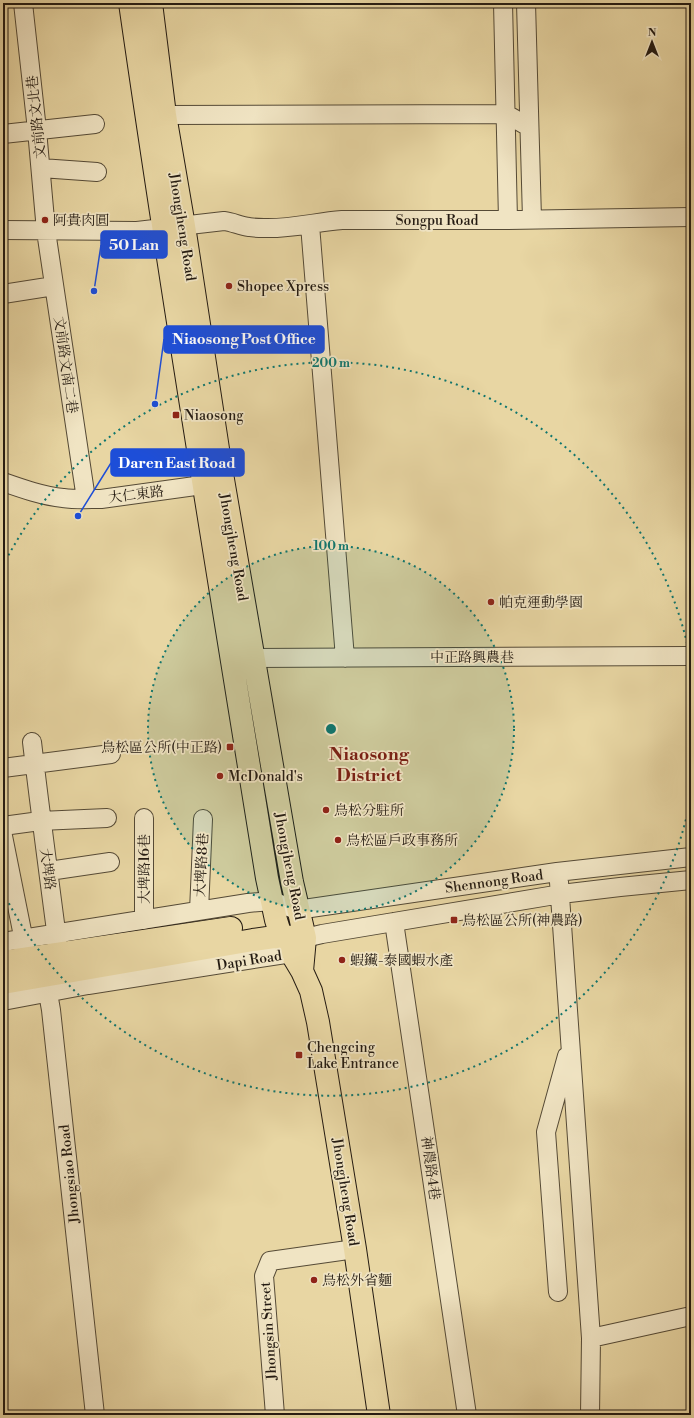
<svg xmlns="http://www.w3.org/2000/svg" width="694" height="1418" font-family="'Libre Bodoni','Noto Serif TC',serif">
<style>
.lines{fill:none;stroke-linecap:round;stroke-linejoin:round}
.minor-casing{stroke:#554a36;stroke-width:20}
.major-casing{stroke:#241b12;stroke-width:24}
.minor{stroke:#f0e4c3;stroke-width:18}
.major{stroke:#e8d6a3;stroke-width:22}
.ring{fill:none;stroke:#0f766e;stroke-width:2;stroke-dasharray:2 4}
.poi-dot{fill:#8f2418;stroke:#f0e4c3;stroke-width:1.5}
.labels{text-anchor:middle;stroke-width:3.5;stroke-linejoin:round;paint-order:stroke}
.street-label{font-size:14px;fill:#241b12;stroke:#f0e4c3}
.poi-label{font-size:14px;fill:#241b12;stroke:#f0e4c3;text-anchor:start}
.district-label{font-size:18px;font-weight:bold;fill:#7a1f14;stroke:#f0e4c3}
.centre{fill:#0f766e;stroke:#f0e4c3;stroke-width:2}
.ring-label{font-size:12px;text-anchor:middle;font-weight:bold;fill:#0f766e;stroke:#f0e4c3;stroke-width:3.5;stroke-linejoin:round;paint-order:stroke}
.leader{fill:none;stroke:#1d4ed8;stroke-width:1.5}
.callout-dot{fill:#1d4ed8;stroke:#f0e4c3;stroke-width:1.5}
.callout{fill:#1d4ed8;stroke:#1d4ed8;stroke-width:1.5}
.callout-label{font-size:15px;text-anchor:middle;font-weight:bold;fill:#fff}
</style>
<rect width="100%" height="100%" fill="#e8d6a3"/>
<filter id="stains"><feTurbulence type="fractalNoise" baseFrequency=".005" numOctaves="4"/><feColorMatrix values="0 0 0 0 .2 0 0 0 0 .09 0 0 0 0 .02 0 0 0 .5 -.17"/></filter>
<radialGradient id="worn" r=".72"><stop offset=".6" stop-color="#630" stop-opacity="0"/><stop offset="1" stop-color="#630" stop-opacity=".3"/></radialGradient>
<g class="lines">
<defs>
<path id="minor" d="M23,3l14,127 9,101 40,268
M503,3l5,217
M526,3l6,216
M165,115l341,-1 23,13
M3,134l92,-10
M41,168l56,4
M310,225l35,433
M3,230l134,1 87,-10c9,1 16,5 25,6 5,1 10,1 15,1 27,1 52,-6 78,-8h166l183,-3
M3,294l51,-8
M3,482c20,7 40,14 60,16 13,2 26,1 38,1l116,-16
M253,658l438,-2
M32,742c8,68 17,136 26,204
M3,768l108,-14
M3,826l37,-5 67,-3
M3,836l23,115
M49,871l61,-9
M559,882l32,456 -1,77
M199,911l4,-92
M144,920v-102
M394,922l73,493
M3,942l245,-39 24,-2 25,9 260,-38 134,-15
M40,983l8,10 3,17 44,405
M3,1001l85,-16 204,-32 13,-15 17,-4 239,-40 59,-7 71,-7
M558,1292l-12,-160 21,-76
M591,1338l100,-22
M275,1415l-11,-139 6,-15 85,-12"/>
<path id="major" d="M130,3c42,292 90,583 137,875l9,42 5,16 21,35 9,20 7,31 37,227 24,166
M151,3l14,112 19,111 36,236 72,420 13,56 -3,33
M3,962l228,-34
M3,983l250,-43 28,-4 15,1"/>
</defs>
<!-- minor casing -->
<use href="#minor" class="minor-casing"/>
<!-- major casing -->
<use href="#major" class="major-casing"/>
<!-- minor -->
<use href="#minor" class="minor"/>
<!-- major -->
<use href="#major" class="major"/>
</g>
<!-- distance rings -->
<circle cx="331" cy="729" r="183" fill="#0f766e" fill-opacity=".12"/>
<g class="ring">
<circle cx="331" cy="729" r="183"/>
<path d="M691 796A366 366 0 0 1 3 892M3 566A366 366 0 0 1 691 662"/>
</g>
<!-- markers -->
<g class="poi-dot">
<circle cx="45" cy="220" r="4"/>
<circle cx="229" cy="286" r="4"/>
<rect x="172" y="411" width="8" height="8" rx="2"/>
<circle cx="491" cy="602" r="4"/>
<rect x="226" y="743" width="8" height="8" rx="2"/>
<circle cx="220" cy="776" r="4"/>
<circle cx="326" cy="810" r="4"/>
<circle cx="338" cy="840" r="4"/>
<rect x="450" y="916" width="8" height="8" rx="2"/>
<circle cx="342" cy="960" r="4"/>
<rect x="295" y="1051" width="8" height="8" rx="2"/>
<circle cx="314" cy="1280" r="4"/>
</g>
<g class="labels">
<!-- street labels -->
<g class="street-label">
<text transform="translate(36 117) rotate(-96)" y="5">文前路文北巷</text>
<text x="437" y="225">Songpu Road</text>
<text transform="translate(183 227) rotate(81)" y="5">Jhongjheng Road</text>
<text transform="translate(66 365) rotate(82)" y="5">文前路文南二巷</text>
<text transform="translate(136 494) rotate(-7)" y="5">大仁東路</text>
<text transform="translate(234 547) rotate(80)" y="5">Jhongjheng Road</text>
<text x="472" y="662">中正路興農巷</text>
<text transform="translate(201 865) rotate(-87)" y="5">大埤路8巷</text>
<text transform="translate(290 866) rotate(79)" y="5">Jhongjheng Road</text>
<text transform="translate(48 869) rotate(82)" y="5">大埤路</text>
<text transform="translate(144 869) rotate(-90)" y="5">大埤路16巷</text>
<text transform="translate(494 881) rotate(-8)" y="5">Shennong Road</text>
<text transform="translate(249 960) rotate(-9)" y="5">Dapi Road</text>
<text transform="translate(431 1168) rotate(82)" y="5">神農路4巷</text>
<text transform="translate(69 1174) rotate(-96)" y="5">Jhongsiao Road</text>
<text transform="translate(346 1192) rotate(81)" y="5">Jhongjheng Road</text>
<text transform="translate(268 1331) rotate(-94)" y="5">Jhongsin Street</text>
</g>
<!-- poi labels -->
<g class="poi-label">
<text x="53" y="225">阿貴肉圓</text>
<text x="237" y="291">Shopee Xpress</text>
<text x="184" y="420">Niaosong</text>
<text x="499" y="607">帕克運動學園</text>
<text x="222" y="752" text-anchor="end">鳥松區公所(中正路)</text>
<text x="228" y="781">McDonald's</text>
<text x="334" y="815">鳥松分駐所</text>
<text x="346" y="845">鳥松區戶政事務所</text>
<text x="462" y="925">鳥松區公所(神農路)</text>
<text x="350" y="965">蝦鑶-泰國蝦水產</text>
<text x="307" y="1052">Chengcing<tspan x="307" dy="16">Lake Entrance</tspan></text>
<text x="322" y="1285">鳥松外省麵</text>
</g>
<!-- district labels -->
<g class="district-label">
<text x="369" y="760">Niaosong<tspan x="369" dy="21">District</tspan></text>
</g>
</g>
<circle cx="331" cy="729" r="6" class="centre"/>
<g class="ring-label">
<text x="331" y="367">200 m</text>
<text x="331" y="550">100 m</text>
</g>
<!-- callouts -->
<path class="leader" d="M94 291L101 245M155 404L164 339M78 516L111 463"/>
<g class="callout-dot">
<circle cx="94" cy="291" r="4"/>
<circle cx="155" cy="404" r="4"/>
<circle cx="78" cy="516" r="4"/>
</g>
<g class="callout">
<rect x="101" y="231" width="66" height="27" rx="4"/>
<rect x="164" y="326" width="160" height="27" rx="4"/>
<rect x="111" y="449" width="133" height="27" rx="4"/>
</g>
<g class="callout-label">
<text x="134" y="250">50 Lan</text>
<text x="244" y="344">Niaosong Post Office</text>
<text x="177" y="468">Daren East Road</text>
</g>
<!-- margin -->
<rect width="694" height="1418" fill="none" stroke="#e8d6a3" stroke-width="16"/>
<rect x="4" y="4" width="686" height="1410" fill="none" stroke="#241b12" stroke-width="2"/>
<rect x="8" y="8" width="678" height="1402" fill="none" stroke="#241b12"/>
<!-- north arrow -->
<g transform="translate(652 42)" stroke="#f0e4c3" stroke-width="3" paint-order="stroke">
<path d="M0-3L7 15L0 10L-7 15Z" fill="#241b12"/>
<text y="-6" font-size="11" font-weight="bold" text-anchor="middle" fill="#241b12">N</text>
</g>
<rect width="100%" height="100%" filter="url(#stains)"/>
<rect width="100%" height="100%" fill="url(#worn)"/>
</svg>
